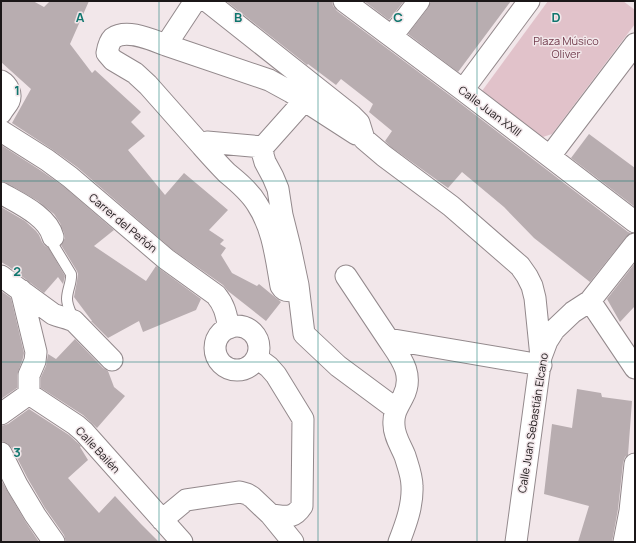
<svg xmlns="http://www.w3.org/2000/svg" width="636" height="543" font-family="Manrope,sans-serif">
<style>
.green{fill:#e1c2ca}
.building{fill:#b8adb0}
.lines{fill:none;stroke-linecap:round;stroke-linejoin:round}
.lane-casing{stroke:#93898c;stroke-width:12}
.street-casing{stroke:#93898c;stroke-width:23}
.lane{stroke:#fff;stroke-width:10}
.street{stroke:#fff;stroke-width:21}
.grid{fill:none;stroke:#0f766e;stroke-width:1;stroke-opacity:0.55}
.labels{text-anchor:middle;stroke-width:3;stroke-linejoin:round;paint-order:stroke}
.park-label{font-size:11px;fill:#723d4e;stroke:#f2e7ea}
.street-label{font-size:11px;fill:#1b1718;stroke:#f2e7ea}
.grid-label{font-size:13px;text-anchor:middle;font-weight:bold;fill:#0f766e;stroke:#f2e7ea;stroke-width:3;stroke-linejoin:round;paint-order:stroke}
</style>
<rect width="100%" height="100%" fill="#f2e7ea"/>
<!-- green -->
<path class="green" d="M548,1h75l12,9v14l-83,110 -9,3 -8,-4 -53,-42z"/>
<!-- building -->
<path class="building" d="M1,1h32l11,6 6,-6h39l-19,43 22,29 3,-3 46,42 -10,10 14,14 -17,14 37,45 19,-22 44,37 -19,20 15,10 -4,4 6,4 -5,7 11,18 25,13 2,-2 22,18 -15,19 -38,-30 -5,-6 -50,-35 -96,-83 -24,-17 -41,-27 19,-34 -30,-27z
M226,1h106l1,5 4,5 119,89 172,132 3,1 -5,4 -36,45 -56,-44 -30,-31 -42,-35 -14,16 -57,-41 -6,-6 7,-10 -23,-19 4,-8 -32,-25 -5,6 -28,-21 -1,1 -6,-5z
M364,1h40l-15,19z
M431,1h80l-53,71 -50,-38 20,-26z
M589,134l46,34v39l-64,-49z
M1,145l39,25 23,16 51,44 -20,16 52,35 10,-15 45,33 -5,11 -53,22 -4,-11 -31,17 -17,-17h1l-18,-24 3,-16 1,-7 -1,-3 -16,-26 4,-7 -1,-5 -4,-10 -6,-9 -16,-13 -31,-18 -6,-2z
M1,207l24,14 11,10 3,4 3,7 3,4 3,1 17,29 -2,8 -5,-7 -14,16 -36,-27 -7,-4z
M635,263v43l-15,16 -13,-23z
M1,291l10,7 13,55 -1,5 -6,17v13l-16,11z
M75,339l28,29 5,3 6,16 11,9 -28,32 -14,-13 -42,-27v-11l5,-11 2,-12 8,5z
M577,389l24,4 1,4 30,4 -4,54 -3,2 -2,6 -5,46 -6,33h-34l11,-36 -45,-12 8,-70 20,4z
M29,409l40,26 12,11 -1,1 8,13 -20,18 31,35 16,-17 26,28 18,18h-93l-2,-7 -19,-27 -17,-29 -16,-31 -5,-5 -6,-2v-15l7,-2z
M1,480l24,41 14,21h-38z"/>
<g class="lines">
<defs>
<path id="lane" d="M53,237v5l1,4 17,28c1,8 -4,16 -4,25 0,8 5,15 7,22"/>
<path id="street" d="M195,1l-29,44 103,35 22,12 65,42
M207,1l144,114 8,8 5,16 20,17 67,50 69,60 7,10 5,10 3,12 6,59
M344,1l119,89 172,132
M392,36l27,-35
M166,45c-14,-5 -39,-17 -53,-7 -4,4 -5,9 -6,15l6,7 22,13 13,12 54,61 5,-4 56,5 41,-46
M1,81c7,4 11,13 8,20 -2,4 -6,8 -8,12
M463,90l66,-89
M1,131l46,29 23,17 96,82 50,36c9,11 10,19 13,33
M202,146c8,9 16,18 25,27 11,9 23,19 30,31 16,24 19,54 24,82 4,7 11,5 17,3
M263,147v8l2,7 8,15 5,12 4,26 8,32 8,38 6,49 34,32 58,43
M550,156l85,-112
M1,193c17,10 47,23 52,44
M1,276l52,38c7,3 14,4 21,7l38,39
M346,276l42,63 153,26
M21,290l15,62 -1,9 -6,14v19
M590,301l45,67
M215 348a22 22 0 1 1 44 0a22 22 0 1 1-44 0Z
M388,339c12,18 27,35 15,58 -5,10 -10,16 -9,28 0,11 7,21 11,31 3,10 7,20 7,30 1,19 -6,38 -13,56
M257,358l12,9 7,8 27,44 -1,87c-9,14 -17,10 -31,9l22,27
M1,414l28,-20 47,31 8,7 98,110
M1,453l16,32 18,30 19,27
M162,520l24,-20 54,-8 7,2 5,3 19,18
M516,542l25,-185 6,-16 7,-11 19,-18 17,-11 45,-57
M624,542l6,-31 5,-47"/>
</defs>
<!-- lane casing -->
<use href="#lane" class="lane-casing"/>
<!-- street casing -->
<use href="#street" class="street-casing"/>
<!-- lane -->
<use href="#lane" class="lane"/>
<!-- street -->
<use href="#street" class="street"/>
</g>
<!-- grid -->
<path class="grid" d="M159,1v541M318,1v541M477,1v541M1,181h634M1,362h634"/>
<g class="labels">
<!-- park labels -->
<g class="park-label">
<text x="566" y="45">Plaza Músico<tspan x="566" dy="13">Oliver</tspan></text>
</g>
<!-- street labels -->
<g class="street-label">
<text transform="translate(490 111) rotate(37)" y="4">Calle Juan XXIII</text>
<text transform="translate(123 223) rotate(40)" y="4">Carrer del Peñón</text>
<text transform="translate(533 423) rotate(-81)" y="4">Calle Juan Sebastián Elcano</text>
<text transform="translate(98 450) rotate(47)" y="4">Calle Bailén</text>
</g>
</g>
<g class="grid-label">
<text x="80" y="22">A</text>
<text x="238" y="22">B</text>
<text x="398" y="22">C</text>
<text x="556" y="22">D</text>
<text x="17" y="95">1</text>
<text x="17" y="276">2</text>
<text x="17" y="457">3</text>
</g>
<!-- border -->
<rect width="636" height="543" fill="none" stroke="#1b1718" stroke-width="4"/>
</svg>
